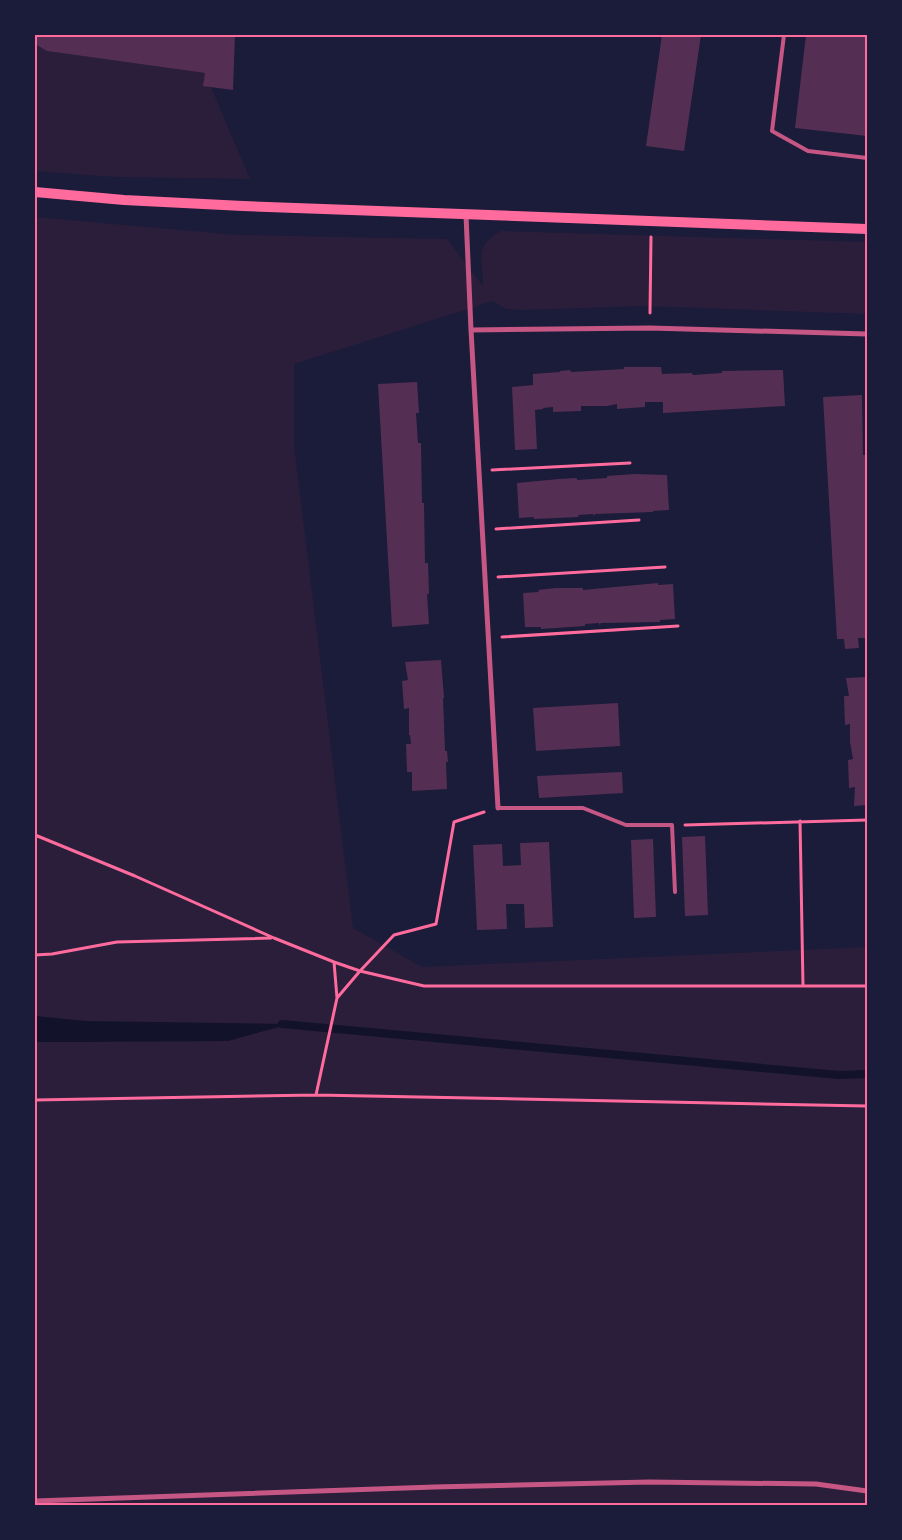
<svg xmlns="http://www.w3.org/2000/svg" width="902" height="1540" font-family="Roboto,sans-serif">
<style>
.green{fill:#2a1e3b}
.water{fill:#12122b}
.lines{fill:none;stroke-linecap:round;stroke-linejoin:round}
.stream{stroke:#12122b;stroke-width:8}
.building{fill:#542f53}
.path{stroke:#ff6b9d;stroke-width:3}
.service{stroke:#c65784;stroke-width:4}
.minor{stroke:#c65784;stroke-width:5}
.secondary{stroke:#ff6b9d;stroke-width:10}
.neatline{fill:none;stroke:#ff6b9d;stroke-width:2}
</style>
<rect width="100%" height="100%" fill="#1b1b3a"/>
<!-- green -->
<path class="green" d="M35,44l12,7 158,22 45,106 -135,-2 -80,-6z
M35,217l202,18 210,4 36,47c1,-26 -11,-39 18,-55l366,11v72l-223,-8 -123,4 -15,-1 -13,-8 -199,63v81l59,483 69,39 445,-20v558h-832v-463l193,-1 -193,-25z"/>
<!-- water -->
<path class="water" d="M35,1016l51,5 204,3 -62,17 -193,1z"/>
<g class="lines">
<!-- stream -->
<path class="stream" d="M282,1024l557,51 28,-1"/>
</g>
<!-- building -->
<path class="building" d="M35,35h200l-2,55 -30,-4 2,-13 -158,-22 -12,-7z
M662,35h39l-17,116 -38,-5z
M806,35h61v101l-72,-8z
M624,367h37l1,7 30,-1 1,2 29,-2v-2l61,-1 2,36 -122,7v-11h-18v5l-28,2v-5l-10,2h-26v5l-28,1v-5l-10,1v1l-8,1 2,39 -22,1 -3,-63 21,-2v-11l27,-2v-1l10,-1 1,2 53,-3z
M417,382l2,31h-3l2,30h3l1,60h2l1,60h3l1,31h-2l2,30 -37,3 -14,-243z
M862,395l1,60h2l2,27v5h-2l2,28v123h-9l1,10 -14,1 -1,-10h-7l-14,-242z
M634,474l33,1 2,35 -16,1v1l-58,2 -1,2 -1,-2 -15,1 1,2 -45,2v-2l-15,1 -2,-35 42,-4 18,-1v2l30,-2v-2z
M658,583v2l15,-1 2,35 -15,1v2l-59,1 -2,2v-2l-14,1v2l-44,3v-2h-16l-2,-34 16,-1 -1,-2 18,-2h27v2z
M441,660l3,38h-1l2,53h2l1,11h-2l1,27 -35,2v-19h-5l-1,-28h5l-1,-9h-1v-27l-5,1 -2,-28 6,-1 -3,-18z
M867,677v128l-13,1 1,-19 -6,1 -1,-28 5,-1 -3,-17v-18l-5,1 -1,-29h5l-3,-18z
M618,703l2,43 -84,5 -3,-43z
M622,772l1,21 -84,5 -2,-22z
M705,836l3,79 -23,1 -3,-79z
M653,839l3,78 -22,1 -3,-78z
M549,842l4,85 -28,1 -1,-24h-18l1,25 -30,1 -4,-85 29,-1 1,22 18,-1 -1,-22z"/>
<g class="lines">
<!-- path -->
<path class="path" d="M650,313l1,-76
M492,470l138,-7
M496,529l143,-9
M498,577l167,-10
M502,637l176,-11
M800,821l3,165
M685,825l182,-5
M35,835l100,41 139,62 60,24 26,9 64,15h443
M35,955l17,-1 65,-12 154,-4
M337,998l23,-27 34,-36 42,-11 18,-102 30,-10
M316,1095l21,-97 -3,-36
M35,1100l281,-5 551,11"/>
<!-- service -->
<path class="service" d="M784,35l-12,96 36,20 59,7
M498,808h85l43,17h46l3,67"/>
<!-- minor -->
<path class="minor" d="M466,215l5,115 27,478
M471,330l179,-2 217,6
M35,1501l399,-14 215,-5 167,2 51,7"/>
<!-- secondary -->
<path class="secondary" d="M35,192l89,8 119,6 624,23"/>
</g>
<!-- border -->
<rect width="902" height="1540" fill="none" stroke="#1b1b3a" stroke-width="72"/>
<rect x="36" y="36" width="830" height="1468" class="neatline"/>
</svg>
